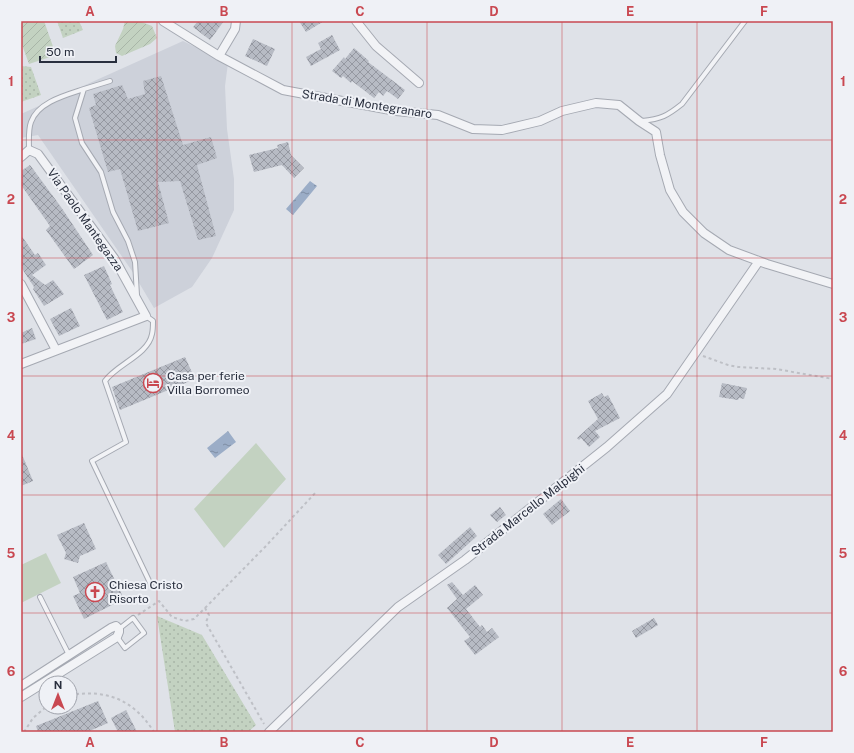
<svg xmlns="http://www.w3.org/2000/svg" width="854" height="753" font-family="'Public Sans',sans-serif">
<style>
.built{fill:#cdd1da}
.grass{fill:url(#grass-dots)}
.garden{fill:url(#garden-furrows)}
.pitch{fill:#c3d2c1}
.water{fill:url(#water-ripples)}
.building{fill:url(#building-cross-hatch)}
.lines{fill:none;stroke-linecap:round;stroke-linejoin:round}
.lane-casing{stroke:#a5a9b2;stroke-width:6}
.street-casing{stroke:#a5a9b2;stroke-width:10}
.path{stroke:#bec0c6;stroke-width:2;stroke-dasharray:3 3;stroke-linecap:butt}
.lane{stroke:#f2f3f6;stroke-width:4}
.street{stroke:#f2f3f6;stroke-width:8}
.grid{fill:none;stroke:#c94851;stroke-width:1;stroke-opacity:0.55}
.labels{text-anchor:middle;stroke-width:4;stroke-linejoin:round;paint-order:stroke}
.street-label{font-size:12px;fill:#292f3e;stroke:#eff1f6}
.poi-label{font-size:12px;fill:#292f3e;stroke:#eff1f6;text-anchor:start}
.neatline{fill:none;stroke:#c94851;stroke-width:1.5}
.grid-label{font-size:13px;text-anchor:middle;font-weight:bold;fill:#c94851}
</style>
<defs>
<pattern id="grass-dots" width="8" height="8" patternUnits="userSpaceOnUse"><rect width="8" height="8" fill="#c3d2c1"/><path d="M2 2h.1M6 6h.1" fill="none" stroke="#a8b5a7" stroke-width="1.8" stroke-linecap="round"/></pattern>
<pattern id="garden-furrows" width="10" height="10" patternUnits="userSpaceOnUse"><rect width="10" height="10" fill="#c3d2c1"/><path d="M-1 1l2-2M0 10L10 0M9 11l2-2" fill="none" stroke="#a8b5a7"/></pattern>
<pattern id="water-ripples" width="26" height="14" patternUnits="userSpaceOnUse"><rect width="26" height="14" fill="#9badc7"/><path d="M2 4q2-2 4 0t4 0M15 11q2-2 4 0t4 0" fill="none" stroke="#7e8da3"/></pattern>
<pattern id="building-cross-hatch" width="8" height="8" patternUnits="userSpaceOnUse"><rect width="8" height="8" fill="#b7bbc4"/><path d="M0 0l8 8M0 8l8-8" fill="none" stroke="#9598a1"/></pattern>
</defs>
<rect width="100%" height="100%" fill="#dfe2e8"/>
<!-- built -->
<path class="built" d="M183,41l45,22 -3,23 2,43 7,50v31l-22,48 -20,29 -38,21 -22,-37 -94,-136 -17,3v-24z"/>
<!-- grass -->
<path class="grass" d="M57,21h22l4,9 -20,8z
M21,66l10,1 10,28 -20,7z
M157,616l45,19 54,90 -8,7h-73z"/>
<!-- garden -->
<path class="garden" d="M21,21h23l12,34 -27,9 -8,-22z
M125,21h14l13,5 5,12 -7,6 -28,12 -6,-3 -1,-7 8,-17z"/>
<!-- pitch -->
<path class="pitch" d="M256,443l30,36 -62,69 -30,-39z
M46,553l15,30 -40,20v-38z"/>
<!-- water -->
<path class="water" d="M310,181l7,5 -24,29 -7,-6z
M228,431l8,11 -21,16 -8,-10z"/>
<!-- building -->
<path class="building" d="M198,21h26l-14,19 -17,-13z
M299,21h25l-18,11z
M332,35l8,15 -29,16 -5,-9 15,-8 -3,-6z
M253,39l22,10 -8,17 -22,-10z
M354,48l15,13 -1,1 37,28 -7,9 -11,-8 -4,5 -4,-4 -5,6 -22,-17 -1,2 -8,-7 -2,2 -9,-7 12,-14 1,2z
M161,76l22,69 28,-8 6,21 -20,7 19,71 -18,4 -18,-59 -22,1 11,41 -31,8 -18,-62 -12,3 -19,-64 7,-3 -3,-11 29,-9 6,14 17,-5 -2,-13z
M288,142l3,13 13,13 -10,10 -12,-13 -28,7 -5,-17 29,-7 -1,-3z
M30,165l31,42 32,48 -19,14 -28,-39 4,-4 -29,-41v-14z
M21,235l14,20 3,-2 8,12 -14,10 13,10 8,-5 11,14 -20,12 -11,-17 1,-2 -13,-20z
M104,266l8,18 -2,1 13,27 -16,8 -23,-45z
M71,308l9,18 -21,10 -9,-17z
M32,328l4,11 -15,5v-11z
M185,357l10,22 -75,31 -8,-23z
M722,383l25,5 -3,11 -5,-1 -1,2 -19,-3z
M602,393l2,4 4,-2 12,23 -25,13 5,6 -11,10 -8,-9 -2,2 -2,-2 21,-19 -10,-18z
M21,452l12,29 -12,5z
M561,499l9,12 -18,14 -9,-11z
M500,507l6,8 -9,7 -7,-7z
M84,523l12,26 -16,7 -2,7 -14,-4 2,-6 -9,-18z
M470,527l7,9 -31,28 -8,-9z
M106,562l18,37 -40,20 -11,-23 7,-3 -7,-16z
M452,582l11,13 12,-10 8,10 -17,14 14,18 2,-2 5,7 5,-4 7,9 -24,18 -11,-14 6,-4 -23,-29 10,-9 -10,-14z
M654,618l4,7 -22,13 -4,-7z
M98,701l10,22 -21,9h-49l-2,-6z
M126,710l11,22h-19l-7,-14z"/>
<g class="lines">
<defs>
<path id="lane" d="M110,81l-26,8 -9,29 7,25 19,29 12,40 15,29 7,21 2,33
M642,121c19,-2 25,-5 40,-17l63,-83
M29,150c0,-8 -1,-20 2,-28 7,-20 35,-27 53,-33
M146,316l7,5c0,4 0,9 -1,13 -4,21 -35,30 -47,47l21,61 -34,19 60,126
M40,597l29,58
M117,637l8,11 19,-15 -11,-15 -14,11"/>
<path id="street" d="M163,21l56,35 64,34 113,21 42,4 35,14 29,1 38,-9 22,-10 34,-8 23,2 20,16 17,11 4,23 10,35 13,22 21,21 25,17 38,14 66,20
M356,21l20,25 43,37
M219,56l16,-27 1,-8
M21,157l8,-7 9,4 76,104 32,58 -125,48
M21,284l35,66
M21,686l90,-58 5,-2 3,3v3l-2,5 -96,60
M269,732l129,-125 67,-47 142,-113 60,-53 92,-133"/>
</defs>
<!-- lane casing -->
<use href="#lane" class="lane-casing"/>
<!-- street casing -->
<use href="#street" class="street-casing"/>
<!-- path -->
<path class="path" d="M703,356l25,9 10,2 38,2 57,10
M205,608l60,-61 52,-56
M138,615l21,-14 13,16 13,4 9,-2 11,-11 4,7 -3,7 1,3 57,99
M70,695c37,-6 64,5 84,37
M24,732l9,-14 13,-11"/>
<!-- lane -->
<use href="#lane" class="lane"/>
<!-- street -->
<use href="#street" class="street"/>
</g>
<!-- grid -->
<path class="grid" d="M157,21v711M292,21v711M427,21v711M562,21v711M697,21v711M21,140h812M21,258h812M21,376h812M21,495h812M21,613h812"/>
<!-- icons -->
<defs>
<symbol id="hotel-ring" viewBox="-11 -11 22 22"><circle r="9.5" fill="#eff1f6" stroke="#c94851" stroke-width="1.5"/><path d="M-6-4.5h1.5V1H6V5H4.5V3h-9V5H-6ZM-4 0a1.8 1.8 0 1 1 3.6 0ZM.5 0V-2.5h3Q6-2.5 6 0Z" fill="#c94851"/></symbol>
<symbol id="church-ring" viewBox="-11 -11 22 22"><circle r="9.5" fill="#eff1f6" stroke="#c94851" stroke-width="1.5"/><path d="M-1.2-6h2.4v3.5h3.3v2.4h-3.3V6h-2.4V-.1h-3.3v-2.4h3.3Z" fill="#c94851"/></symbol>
</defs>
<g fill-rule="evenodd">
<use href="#hotel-ring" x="142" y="372" width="22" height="22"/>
<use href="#church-ring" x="84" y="581" width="22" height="22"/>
</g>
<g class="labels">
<!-- street labels -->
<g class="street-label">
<text transform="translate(367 104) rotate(9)" y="4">Strada di Montegranaro</text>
<text transform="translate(85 220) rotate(55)" y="4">Via Paolo Mantegazza</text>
<text transform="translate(528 510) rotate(-38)" y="4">Strada Marcello Malpighi</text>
</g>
<!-- poi labels -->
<g class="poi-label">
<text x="167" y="380">Casa per ferie<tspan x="167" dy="14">Villa Borromeo</tspan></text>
<text x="109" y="589">Chiesa Cristo<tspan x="109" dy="14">Risorto</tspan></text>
</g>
</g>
<!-- border -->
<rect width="854" height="753" fill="none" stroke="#eff1f6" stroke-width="44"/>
<!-- north arrow -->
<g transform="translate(58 695)"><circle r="19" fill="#eff1f6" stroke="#a0a3ac"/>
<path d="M0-3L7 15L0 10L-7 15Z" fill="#c94851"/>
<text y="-6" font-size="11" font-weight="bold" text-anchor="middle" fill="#292f3e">N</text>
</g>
<!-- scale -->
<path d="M40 56v6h76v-6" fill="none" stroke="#292f3e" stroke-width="2"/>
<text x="46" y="56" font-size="12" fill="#292f3e" stroke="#eff1f6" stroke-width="3" paint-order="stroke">50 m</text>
<rect x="22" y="22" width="810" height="709" class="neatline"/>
<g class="grid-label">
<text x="90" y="16">A</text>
<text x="224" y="16">B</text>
<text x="360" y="16">C</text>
<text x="494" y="16">D</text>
<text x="630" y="16">E</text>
<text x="764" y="16">F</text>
<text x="11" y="86">1</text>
<text x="843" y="86">1</text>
<text x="11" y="204">2</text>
<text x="843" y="204">2</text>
<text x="11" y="322">3</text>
<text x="843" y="322">3</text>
<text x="11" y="440">4</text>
<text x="843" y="440">4</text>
<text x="11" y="558">5</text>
<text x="843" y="558">5</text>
<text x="11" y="676">6</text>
<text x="843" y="676">6</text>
<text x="90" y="747">A</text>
<text x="224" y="747">B</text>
<text x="360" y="747">C</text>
<text x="494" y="747">D</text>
<text x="630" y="747">E</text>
<text x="764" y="747">F</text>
</g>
</svg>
